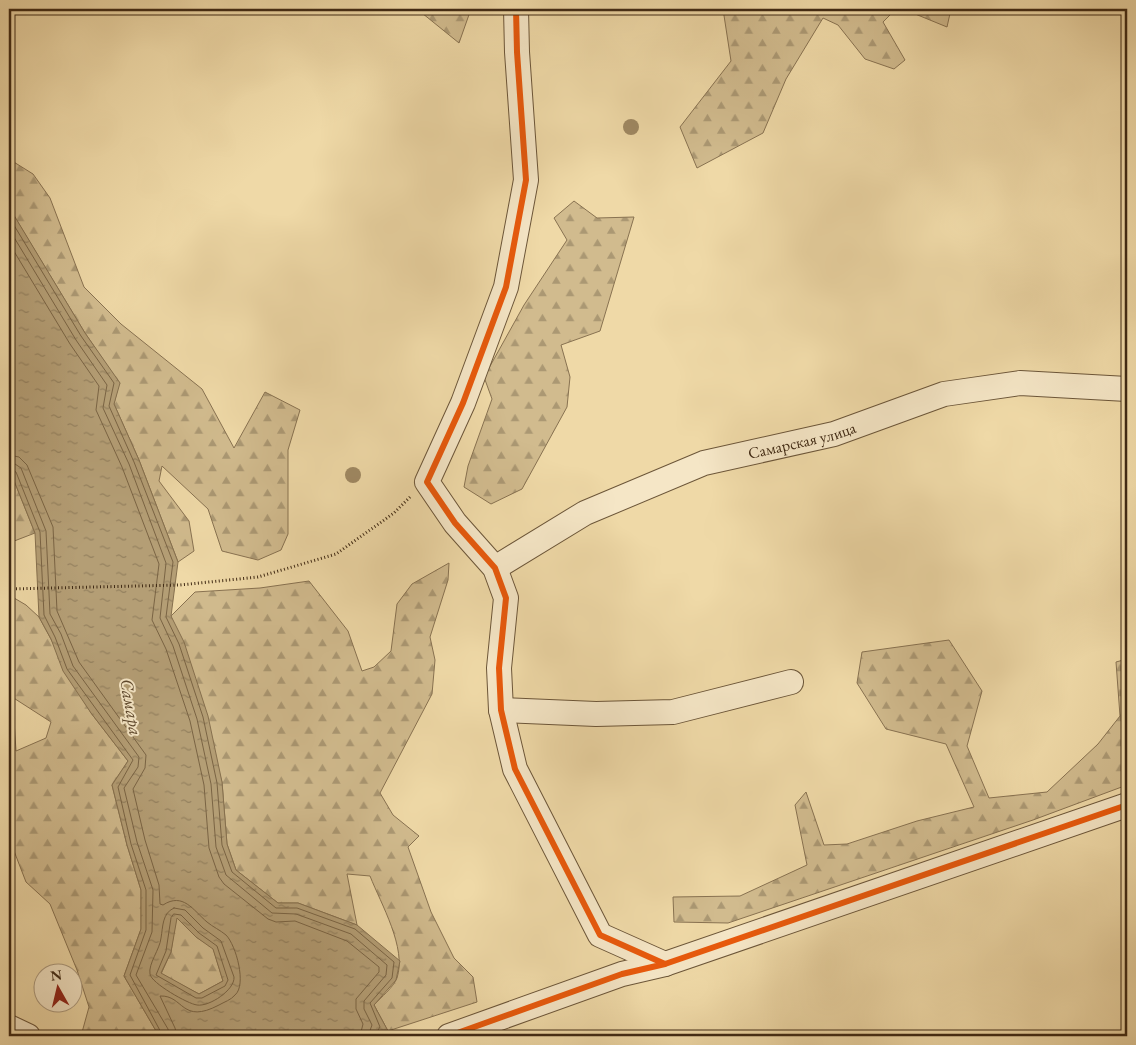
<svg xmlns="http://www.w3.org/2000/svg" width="1136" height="1045" font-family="'EB Garamond',serif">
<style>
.forest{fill:url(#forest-firs);stroke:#887251}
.water{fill:url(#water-ripples);stroke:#86704e;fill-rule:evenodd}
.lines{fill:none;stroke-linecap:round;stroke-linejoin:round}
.shore{stroke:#7a6444;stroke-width:1}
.minor-casing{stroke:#6c5639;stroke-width:26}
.path{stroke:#402a14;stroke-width:3;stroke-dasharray:1 2.5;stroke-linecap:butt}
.minor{stroke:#f5e6c6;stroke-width:24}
.cycleway-casing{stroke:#f5e6c6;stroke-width:9}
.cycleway{stroke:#e8590c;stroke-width:6}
.tree{fill:#9f8963}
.labels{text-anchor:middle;stroke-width:4;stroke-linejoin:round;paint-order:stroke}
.street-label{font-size:16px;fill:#402a14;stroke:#f5e6c6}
.water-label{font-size:18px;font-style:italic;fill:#5d472c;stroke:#f5e6c6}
</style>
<defs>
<pattern id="forest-firs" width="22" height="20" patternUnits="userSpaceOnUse" patternTransform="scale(1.25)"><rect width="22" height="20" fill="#d1bb8e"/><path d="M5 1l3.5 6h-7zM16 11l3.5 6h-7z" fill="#ab9873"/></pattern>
<pattern id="water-ripples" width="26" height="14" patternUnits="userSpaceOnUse" patternTransform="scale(1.25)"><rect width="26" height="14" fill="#b49e75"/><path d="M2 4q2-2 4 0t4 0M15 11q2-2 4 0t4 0" fill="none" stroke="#94815f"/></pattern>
</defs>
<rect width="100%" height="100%" fill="#efd9a7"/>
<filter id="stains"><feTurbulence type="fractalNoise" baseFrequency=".004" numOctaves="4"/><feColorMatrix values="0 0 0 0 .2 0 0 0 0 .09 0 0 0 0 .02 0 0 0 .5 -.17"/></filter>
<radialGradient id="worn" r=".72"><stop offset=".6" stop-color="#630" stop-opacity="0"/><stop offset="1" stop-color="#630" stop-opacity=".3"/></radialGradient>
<!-- forest -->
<path class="forest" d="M417,9h54l-12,34z
M723,9h173l-13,13 22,38 -11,9 -29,-10 -27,-34 -15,-7 -37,61 -23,54 -66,35 -17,-41 51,-66z
M903,9h48l-4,18z
M9,159l24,15 17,24 34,89 37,37 81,65 32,59 31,-56 35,18 -12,40v84l-7,16 -23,10 -36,-9 -14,-42 -46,-43 -3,15 30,40 5,30 -16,11 -39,-102 -25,-56 5,-21 -34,-50 -74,-122 -2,-4z
M574,201l23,17 37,-1 -34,114 -39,14 9,32 -3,30 -45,82 -31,15 -27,-17 4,-21 24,-67 -8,-22 40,-72 43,-65 -13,-22z
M9,468l26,65 -26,10z
M449,563l-1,17 -18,57 5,23 -3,34 -52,99 13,22 26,21 -11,11 23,65 23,46 19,19 4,25 -89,29 -14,-26c7,-8 19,-17 23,-27 10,-30 -16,-74 -27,-102l-23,-2 10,51 -59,-22h-20l-42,-33 -9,-26 -5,-62 -51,-166 24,-24 65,-4 49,-7 39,50 14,40 12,-4 17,-16 6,-47 15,-20z
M9,595l17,10 13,12 52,96 37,48 -16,24 15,60 14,45v39l-17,47 35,60h-78l8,-29 -12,-37 -27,-66 -24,-22 -17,-44v-123l5,5 2,31 30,-13 5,-16 -42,-27z
M949,640l33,51 -15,55 22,52 58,-6 51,-48 22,-28 -4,-54 11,-3v126l-94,35 -305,103 -54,-1 -1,-25 67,-1 67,-31 -12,-60 11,-13 18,53 23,-1 70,-23 57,-14 -28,-63 -60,-15 -29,-46 5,-31z
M176,917l20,20 17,11 10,33 -24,13 -38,-20 10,-22z"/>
<!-- water -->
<path class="water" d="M9,207l76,126 35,50 -6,21 25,56 39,102 -7,54 13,26 24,74 14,66 5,62 9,26 42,33h20l59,22 43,36 -4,19 -22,25 14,26 -14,5h-215l-35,-60 17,-47v-39l-14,-45 -15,-60 16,-24 -37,-48 -28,-42 -12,-32 -12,-22 -4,-84 -26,-65zM177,918l19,19 17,12 10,32 -24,13 -38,-21 10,-21z"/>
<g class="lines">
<!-- shore -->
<path class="shore" d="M9,217l72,119 33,47 -5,23 25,56 39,100 -7,55 13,27 24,73 14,66 5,62 10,27 44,36h21l58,21 39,33 -2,16 -22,25 10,24 -6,9
M9,229l67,111 31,45 -4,23 26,56 37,99 -6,55 13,28 24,73 14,65 5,63 10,28 46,38 24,1 55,20 36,31 -1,10 -22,26v8l8,16 -4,11
M9,243l61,101 29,42 -3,24 26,57 37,97 -7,56 14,29 24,72 14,64 5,63 10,29 5,7 44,35 8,3 19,-1 52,20 32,26v5l-23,27v10l7,15 -3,12
M9,455l10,2 8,8 26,62 4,84 22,51 67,93 -1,13 -12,21 12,51 14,45 1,19 3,1c20,-13 30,5 44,17 6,5 13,8 19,13 10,10 21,50 9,60 -4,5 -11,7 -16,10 -38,20 -35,-10 -59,-9l15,32 2,8
M9,462l6,2 6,4 25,63 4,83 11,20 12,32 66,91 -1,10 -14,21 13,54 16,48 -1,42 -16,43 32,54 1,7
M9,469l7,3 24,60 4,83 11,22 12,32 66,91 -15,27 13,57 15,46v40l-16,45 33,61
M174,908l11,2 18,18 18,13 13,36c1,13 -25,30 -37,28 -9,-1 -46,-22 -47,-31 -2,-10 10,-25 11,-36 2,-11 1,-25 13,-30z
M174,914l7,1 18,18 18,13 11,34 -3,6 -23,12h-6l-40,-23 10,-24 5,-33z"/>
<defs>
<g id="minor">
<path d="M516,9l1,43 9,128 -20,107 -43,116 -36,79 28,41 40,45 11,30 -7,70 2,42 14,59 85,166 65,29"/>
<path id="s1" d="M495,568l90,-55 119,-50 130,-29 110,-40 76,-11 107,6"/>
<path d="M501,710l95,4 77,-2 118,-30"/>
<path d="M9,1027l19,9"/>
<path d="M449,1036l173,-62 43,-10 462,-159"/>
</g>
</defs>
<!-- minor casing -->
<use href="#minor" class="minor-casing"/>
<!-- path -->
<path class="path" d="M9,589l171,-4 78,-8 78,-23 58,-41 16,-16"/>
<!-- minor -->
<use href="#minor" class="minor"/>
<defs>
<path id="cycleway" d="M516,9l1,43 9,128 -20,107 -43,116 -36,79 28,41 40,45 11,30 -7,70 2,42 14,59 85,166 65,29
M449,1036l173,-62 43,-10 462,-159"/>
</defs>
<!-- cycleway casing -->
<use href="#cycleway" class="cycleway-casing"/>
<!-- cycleway -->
<use href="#cycleway" class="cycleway"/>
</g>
<!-- trees -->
<g class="tree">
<circle cx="631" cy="127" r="8"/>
<circle cx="353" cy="475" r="8"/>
</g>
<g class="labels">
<!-- street labels -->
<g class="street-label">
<text dy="6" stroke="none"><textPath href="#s1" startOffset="335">Самарская улица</textPath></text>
</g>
<!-- water labels -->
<g class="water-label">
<text transform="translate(131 707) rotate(80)" y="6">Самара</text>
</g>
</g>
<!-- margin -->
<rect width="1136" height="1045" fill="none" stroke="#efd9a7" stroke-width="30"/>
<rect x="10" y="10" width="1116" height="1025" fill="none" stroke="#402a14" stroke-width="2.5"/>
<rect x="15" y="15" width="1106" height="1015" fill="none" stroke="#402a14"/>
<!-- north arrow -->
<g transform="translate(58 988) rotate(352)"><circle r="24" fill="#f5e6c6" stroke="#ad9b7f"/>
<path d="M0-4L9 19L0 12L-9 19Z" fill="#8f2418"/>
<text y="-8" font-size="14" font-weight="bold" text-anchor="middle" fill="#402a14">N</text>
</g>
<rect width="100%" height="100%" filter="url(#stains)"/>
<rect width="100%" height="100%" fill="url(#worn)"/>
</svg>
